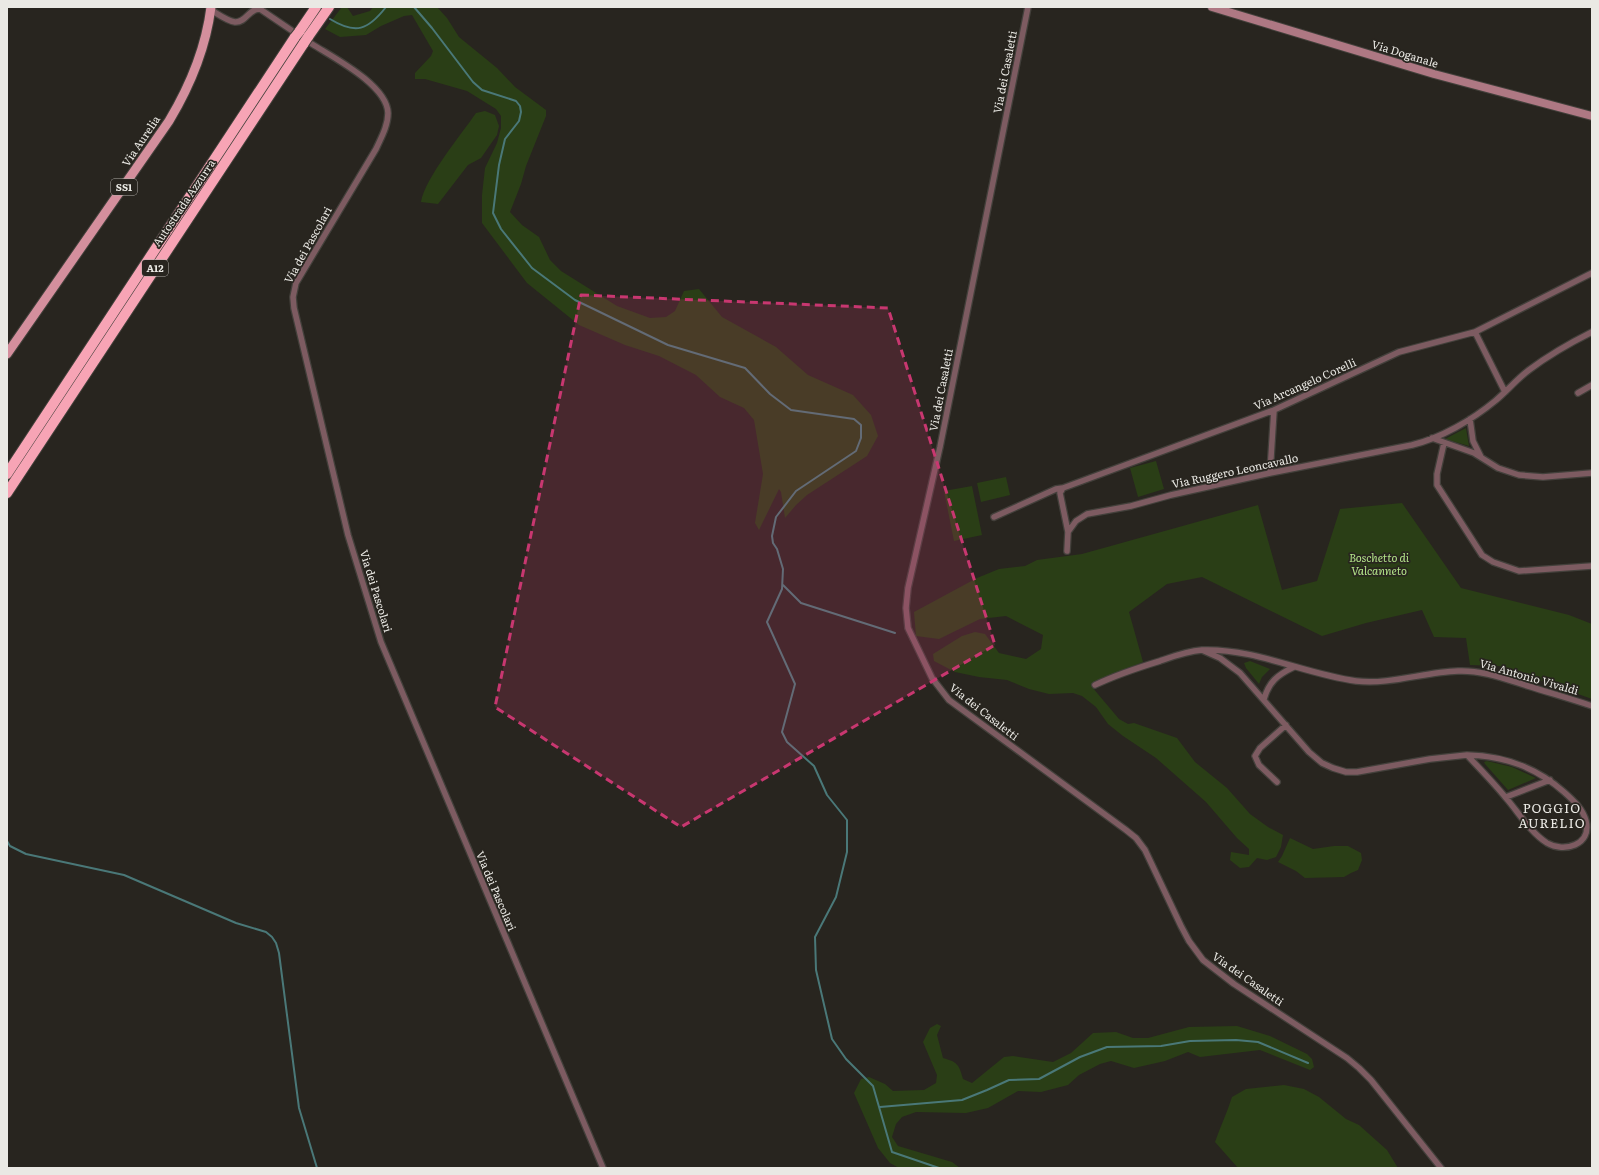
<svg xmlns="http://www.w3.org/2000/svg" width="1599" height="1175" font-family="Literata,serif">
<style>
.green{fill:#2a3e16}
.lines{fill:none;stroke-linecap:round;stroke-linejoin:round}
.stream{stroke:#4a7878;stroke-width:2}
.minor-casing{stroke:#43403b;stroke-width:8}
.secondary-casing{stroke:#43403b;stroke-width:10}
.primary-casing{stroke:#43403b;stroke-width:11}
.motorway-casing{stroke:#43403b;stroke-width:12}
.minor{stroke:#7d5b61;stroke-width:5.5}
.secondary{stroke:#ae7883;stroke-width:8}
.primary{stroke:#d48f9d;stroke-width:9}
.motorway{stroke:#f7a4b5;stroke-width:10}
.motorway-bridge-casing{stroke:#43403b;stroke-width:12;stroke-linecap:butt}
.motorway-bridge{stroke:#f7a4b5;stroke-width:10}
.marked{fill:#c83770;fill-opacity:0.2;stroke:#c83770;stroke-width:3;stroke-dasharray:8 5;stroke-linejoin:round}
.labels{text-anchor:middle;stroke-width:3.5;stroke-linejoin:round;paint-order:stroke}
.shield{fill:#28251f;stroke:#b0aea9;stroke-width:1}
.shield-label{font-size:10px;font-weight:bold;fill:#eae9e4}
.street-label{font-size:11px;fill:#eae9e4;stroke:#28251f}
.park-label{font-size:11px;font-style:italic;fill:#b3e489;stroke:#28251f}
.quarter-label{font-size:13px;letter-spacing:1px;fill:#eae9e4;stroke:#28251f}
</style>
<rect width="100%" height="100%" fill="#28251f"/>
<!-- green -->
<path class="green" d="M342,7h5l6,9 17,-5 3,-4h64l10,11 12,19 38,31 18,19 31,23v6l-20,50 -5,18 -11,28 12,13 17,12 11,23 11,11 56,35 33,12 16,-1 9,-6 9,-20 15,-2 23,28 54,30 32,28 45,20 18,20 7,21 -11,20 -60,39 -11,10 -11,13 -4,-26 -2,-3 -20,41 -4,-7 8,-49 -9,-54 -10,-12 -24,-11 -24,-22 -37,-19 -34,-11 -46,-20 -52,-42 -45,-60v-28l3,-27 12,-25 4,-15v-12l-5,-7 -29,-18 -42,-12h-10v-6l16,-17 2,-5 -21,-36 -8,1 -23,10 -15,9 -26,2 -15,-8z
M485,111l10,4 4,11 -2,9 -16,23 -13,7 -30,39 -17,-2c4,-24 40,-67 55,-89z
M1466,428l3,18 -24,-7z
M1156,461l8,28 -26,8 -8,-29z
M1006,477l4,18 -29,7 -4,-19z
M972,486l10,49 -28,6 -10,-50z
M1402,503l59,85 108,27 23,9v75l-93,-33 -29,-1 -4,-27 -32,-1 -12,-27 -56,13 -44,13 -120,-59 -35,7 -38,28 14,50 -38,15 -13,10 27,32 9,5 6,-1 43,15 18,24 32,26 23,26 18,13 15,8 -2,12 -5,10 -9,3 -10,-2 -8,9 -9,1 -10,-8 1,-8 18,3v-6l-12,-11 -31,-36 -50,-44 -33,-22 -15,-12 -12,-17 -14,-11 -9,-3 -24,1 -20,-5 -22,-9 -28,-3 -24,-5 -21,-11 -1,-7 29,-18 13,-4 10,2 14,19 27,6 15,-10 2,-14 -37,-19 -26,3 -41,20 -23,-3 -2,-24 63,-34 22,-9 26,-3 12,-6 45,-6 176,-49 24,85 35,-9 23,-72z
M1250,661l20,8 -8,8 -3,7 -13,-16 -2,-5z
M1487,761l25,6 24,11 -28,12 -23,-26 -1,-2z
M1290,838l23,11 21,-3h14l13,7 1,7 -4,10 -7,3 -7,4 -39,1 -9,-7 -18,-9 4,-6z
M937,1024l4,2 -4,9 6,23c14,4 16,6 20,21l9,4 32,-26 9,-1 40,6 18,-9 22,-20 23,-1 17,6h15l41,-11 48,-1 33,10 37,18 5,5 2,8 -4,3 -50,-20 -60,7 -12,-5 -23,9 -31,7 -23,-7 -11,3 -21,11 -11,10 -27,7 -23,-1 -30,17 -22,5 -50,-1 -14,5 -6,7 -4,13 6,9 54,16 8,6h-61l-9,-5 -12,-15 -24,-55 7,-14 8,-2 16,7 8,7 31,-1 12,-7 1,-8 -14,-33 7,-14z
M1284,1085l20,4 15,8 27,22 13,6 28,25 11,18h-160l-23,-26c5,-15 12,-29 17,-45l14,-8z"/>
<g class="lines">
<!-- stream -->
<path class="stream" d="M414,7l18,21 41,54 9,8 34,11 4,5 1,6 -2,9 -14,18 -6,26 -6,48 8,16 31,39 43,32 93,45 77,23 25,26 21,16 63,9 7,6v13l-5,13 -60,40 -20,26 -4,19 1,7 4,6 6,20 -1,20 -15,33 28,62 -13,48 5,10 27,24 13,29 20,25v32l-11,45 -21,40 1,33 16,69 14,20 27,27 19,66 47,16
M330,19c26,16 38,11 56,-12
M783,585l18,18 94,30
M7,841l3,5 16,8 98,21 112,48 30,9 6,5 4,6 3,10 20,155 18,60
M880,1107l82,-7 25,-10 22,-10 30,-1 41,-22 27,-10 54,-1 29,-5 46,-1 22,2 50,21"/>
<defs>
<path id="minor" d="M1028,7l-88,440 -32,141 -2,20 2,20 24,50 17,22 177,130 10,8 9,12 36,76 8,15 14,19 31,24 113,74 12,10 12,12 70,88
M211,10c7,4 16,11 24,12 11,1 14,-14 25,-13l31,21
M312,44c22,14 75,41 76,69 0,13 -7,25 -12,36l-80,134 -3,14 1,11 54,227 33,107 222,526
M1475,332l30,60
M1578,393l14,-8
M1470,419l3,22 8,16
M1432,438l42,15 24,15 21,7 24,2 49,-4
M1444,443l-7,31v11l45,70 11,7 26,9 73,-5
M1270,473l4,-63
M994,517l62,-28 7,-1
M1068,532l-8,-39 3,-5 211,-78 125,-58 76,-20 117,-59
M1067,551l1,-19 8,-11 11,-7 44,-8 40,-11 99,-22 142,-28c29,-7 60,-25 83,-44 12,-10 22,-22 34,-31 20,-15 41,-27 63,-38
M1095,685c21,-10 42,-17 65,-24 14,-5 27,-10 42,-11
M1264,699c5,-17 13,-24 30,-32
M1467,755c38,1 69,12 97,37 9,8 19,17 22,29 6,24 -22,32 -39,22 -17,-11 -28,-30 -41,-45 -12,-15 -26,-29 -39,-43l-37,4 -73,13h-11l-13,-4 -11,-5 -13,-11 -69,-79 -20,-15 -18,-8c53,-2 102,24 154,31 34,4 68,-9 102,-10 25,-1 47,8 70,15 22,7 43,13 64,20
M1277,782l-18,-17 -4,-9 5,-8 26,-23
M1506,797l44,-17"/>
<path id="secondary" d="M1212,7l222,67 158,42"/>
<path id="primary" d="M7,354l162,-233c21,-35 37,-74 42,-114"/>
<path id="motorway" d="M299,32l17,-25
M308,37l21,-30
M7,474l288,-437
M7,493l297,-450"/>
</defs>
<!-- minor casing -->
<use href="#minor" class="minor-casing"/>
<!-- secondary casing -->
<use href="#secondary" class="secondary-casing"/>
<!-- primary casing -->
<use href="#primary" class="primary-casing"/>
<!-- motorway casing -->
<use href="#motorway" class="motorway-casing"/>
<!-- minor -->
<use href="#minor" class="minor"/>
<!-- secondary -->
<use href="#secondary" class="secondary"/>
<!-- primary -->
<use href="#primary" class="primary"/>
<!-- motorway -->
<use href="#motorway" class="motorway"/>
<defs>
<path id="motorway-bridge" d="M295,37l4,-5
M304,43l4,-6"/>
</defs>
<!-- motorway-bridge casing -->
<use href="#motorway-bridge" class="motorway-bridge-casing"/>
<!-- motorway-bridge -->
<use href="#motorway-bridge" class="motorway-bridge"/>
</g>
<!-- marked area -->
<path class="marked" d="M581,295l307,13 107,337 -314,182 -186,-120z"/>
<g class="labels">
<!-- shield labels -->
<g class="shield">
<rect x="111" y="179" width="26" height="16" rx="3"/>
<rect x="142" y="260" width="26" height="16" rx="3"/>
</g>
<g class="shield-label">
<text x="124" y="191">SS1</text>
<text x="155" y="272">A12</text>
</g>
<!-- street labels -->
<g class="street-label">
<text transform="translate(1405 54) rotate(17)" y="4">Via Doganale</text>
<text transform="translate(1005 72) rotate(-79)" y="4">Via dei Casaletti</text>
<text transform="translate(141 141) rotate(-56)" y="4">Via Aurelia</text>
<text transform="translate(184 203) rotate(-56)" y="4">Autostrada Azzurra</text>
<text transform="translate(308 245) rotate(-61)" y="4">Via dei Pascolari</text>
<text transform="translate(1305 384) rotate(-24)" y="4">Via Arcangelo Corelli</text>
<text transform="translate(941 390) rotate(-79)" y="4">Via dei Casaletti</text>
<text transform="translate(1235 471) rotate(-12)" y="4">Via Ruggero Leoncavallo</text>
<text transform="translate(376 591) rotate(73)" y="4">Via dei Pascolari</text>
<text transform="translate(1529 677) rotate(16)" y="4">Via Antonio Vivaldi</text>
<text transform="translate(984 712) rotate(38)" y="4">Via dei Casaletti</text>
<text transform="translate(496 891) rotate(67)" y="4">Via dei Pascolari</text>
<text transform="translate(1248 979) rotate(35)" y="4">Via dei Casaletti</text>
</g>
<!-- park labels -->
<g class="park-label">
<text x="1379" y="562">Boschetto di<tspan x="1379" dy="13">Valcanneto</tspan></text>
</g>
<!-- quarter labels -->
<g class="quarter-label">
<text x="1552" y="813">POGGIO<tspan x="1552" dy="15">AURELIO</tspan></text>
</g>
</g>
<!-- border -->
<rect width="1599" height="1175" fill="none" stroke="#eae9e4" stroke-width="16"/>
</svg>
